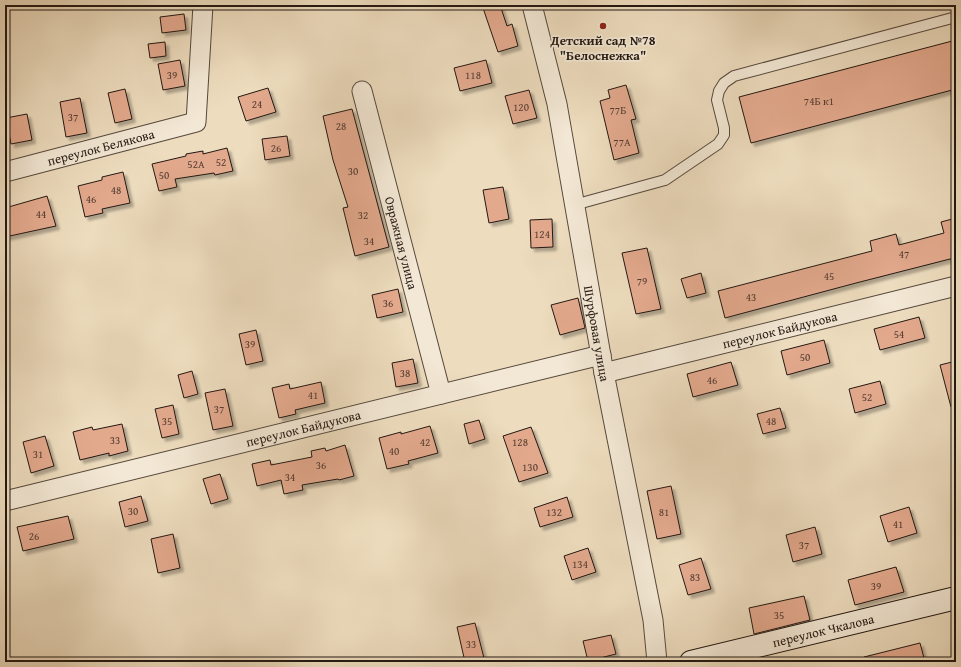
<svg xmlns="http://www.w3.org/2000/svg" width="961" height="667" font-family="'Gentium Book Plus',serif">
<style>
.building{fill:#e3a98d;stroke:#231812;filter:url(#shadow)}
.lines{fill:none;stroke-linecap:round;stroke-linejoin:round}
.lane-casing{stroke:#56493d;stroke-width:12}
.street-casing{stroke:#56493d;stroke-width:21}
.secondary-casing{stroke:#231812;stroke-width:24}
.lane{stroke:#f3e8d5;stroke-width:10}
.street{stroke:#f3e8d5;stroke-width:19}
.secondary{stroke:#f3e8d5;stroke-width:22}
.poi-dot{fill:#8f2418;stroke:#f3e8d5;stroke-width:1.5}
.labels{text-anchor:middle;stroke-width:3.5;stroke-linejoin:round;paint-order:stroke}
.number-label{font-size:11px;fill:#533c31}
.poi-label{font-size:13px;font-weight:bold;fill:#231812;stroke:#f3e8d5}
.street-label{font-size:13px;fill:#231812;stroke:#f3e8d5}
</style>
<defs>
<filter id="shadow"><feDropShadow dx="3.5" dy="3.5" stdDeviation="1" flood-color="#0004"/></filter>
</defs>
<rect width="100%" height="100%" fill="#eddcbe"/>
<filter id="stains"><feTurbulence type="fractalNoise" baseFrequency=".005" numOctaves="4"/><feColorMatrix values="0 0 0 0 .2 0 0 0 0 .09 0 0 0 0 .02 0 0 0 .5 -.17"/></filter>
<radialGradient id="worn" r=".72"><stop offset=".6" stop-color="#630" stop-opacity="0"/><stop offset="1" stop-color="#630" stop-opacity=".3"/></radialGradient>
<!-- building -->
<path class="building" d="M482,5h18l7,21 5,-2 6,22 -20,6z
M184,14l2,16 -24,3 -2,-16z
M956,40v49l-205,54 -12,-46z
M165,42l1,14 -16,2 -2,-14z
M180,60l5,26 -22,4 -5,-26z
M486,60l6,23 -32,8 -6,-23z
M626,85l10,34 -5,1 8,33 -25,7 -14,-59 10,-3 -2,-8z
M268,88l8,24 -30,9 -8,-24z
M125,89l7,30 -17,4 -7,-30z
M529,90l8,28 -24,6 -8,-28z
M80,98l7,35 -21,4 -6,-35z
M352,109l37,138 -34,9 -12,-48 5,-1 -15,-47 -10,-44z
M27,114l5,26 -21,4 -5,-26z
M287,136l3,20 -25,4 -3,-21z
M227,148l6,23 -18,4 -1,-2 -39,6 2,8 -18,4 -7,-27 34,-8v-2l17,-3v3z
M123,172l7,31 -28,6 1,4 -18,4 -7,-31 24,-6v-3z
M503,187l6,32 -20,4 -6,-33z
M47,196l9,30 -51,11v-29z
M956,218v41h-6l-94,24 -131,35 -7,-27 154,-40 -2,-10 26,-7 3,11 45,-12 -3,-11z
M552,219l1,28 -22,1 -1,-28z
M647,248l14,61 -25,5 -14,-61z
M701,273l5,20 -19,5 -6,-19z
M398,289l5,23 -26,6 -5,-23z
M578,298l7,30 -25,7 -9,-30z
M919,317l6,21 -45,12 -6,-21z
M256,330l7,31 -17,4 -7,-31z
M824,340l6,23 -43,12 -6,-24z
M413,359l5,24 -22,4 -4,-24z
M956,361v45l-5,1 -11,-42z
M731,362l7,23 -45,12 -6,-23z
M192,371l6,23 -14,4 -6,-23z
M880,381l6,23 -31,9 -6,-24z
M321,382l4,21 -30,7 1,4 -17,4 -7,-30 17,-4 1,5z
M225,389l8,37 -20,4 -8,-37z
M173,405l6,29 -17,4 -7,-29z
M780,408l6,20 -23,6 -6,-20z
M479,420l6,19 -16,5 -5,-20z
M122,424l6,27 -19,5v-3l-29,7 -7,-28 19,-5 1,3z
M430,426l8,27 -30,8 1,3 -22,5 -8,-31 22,-6v2z
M531,427l17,46 -29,9 -16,-46z
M45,436l9,30 -23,7 -8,-31z
M345,445l9,31 -15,4 -1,-1 -36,6 1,5 -19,4 -3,-14 -24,6 -5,-22 18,-4 1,5 41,-8 -1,-6 14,-3 1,3z
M220,474l8,25 -17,5 -8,-25z
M671,486l10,48 -24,5 -10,-48z
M141,496l7,25 -23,6 -6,-25z
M567,497l6,20 -33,10 -6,-19z
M909,507l8,26 -29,9 -8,-26z
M68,516l6,23 -51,12 -6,-24z
M815,527l7,27 -29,8 -7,-27z
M173,534l7,34 -22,5 -7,-34z
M588,548l8,24 -24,8 -8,-24z
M701,558l10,31 -23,6 -9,-30z
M896,567l8,25 -49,13 -7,-25z
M804,596l6,24 -56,14 -5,-26z
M475,623l10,39h-20l-8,-35z
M611,635l5,19 -28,7 -5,-20z
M920,643l5,19h-60l-1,-5z"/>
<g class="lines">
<defs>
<path id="lane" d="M574,205l91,-25 53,-36 6,-9v-7l-7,-28 2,-9 5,-8 10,-7 222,-59"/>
<g id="street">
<path id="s1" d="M532,5l25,99 47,269 49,247 4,42"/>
<path id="s2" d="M362,91l79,303"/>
<path id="s3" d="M5,172l191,-50 7,-117"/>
<path id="s4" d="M604,373l352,-87"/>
<path id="s5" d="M5,501l596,-146"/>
</g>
<g id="secondary">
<path id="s6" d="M691,662l265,-64"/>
</g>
</defs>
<!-- lane casing -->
<use href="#lane" class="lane-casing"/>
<!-- street casing -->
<use href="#street" class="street-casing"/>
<!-- secondary casing -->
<use href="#secondary" class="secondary-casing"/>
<!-- lane -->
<use href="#lane" class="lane"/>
<!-- street -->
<use href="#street" class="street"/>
<!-- secondary -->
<use href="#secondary" class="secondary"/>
</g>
<!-- markers -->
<circle class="poi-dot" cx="603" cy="26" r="4"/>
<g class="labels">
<!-- number labels -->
<g class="number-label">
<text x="172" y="79">39</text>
<text x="473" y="79">118</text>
<text x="819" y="105">74Б к1</text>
<text x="257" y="108">24</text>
<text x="521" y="111">120</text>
<text x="618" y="114">77Б</text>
<text x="73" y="121">37</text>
<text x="341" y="130">28</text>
<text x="622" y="146">77А</text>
<text x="276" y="152">26</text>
<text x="221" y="166">52</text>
<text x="196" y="168">52А</text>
<text x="353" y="175">30</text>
<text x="164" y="179">50</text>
<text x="116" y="194">48</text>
<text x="91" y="203">46</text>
<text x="41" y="218">44</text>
<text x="363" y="219">32</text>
<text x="542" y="238">124</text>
<text x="369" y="245">34</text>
<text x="904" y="258">47</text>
<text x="829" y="280">45</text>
<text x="642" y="285">79</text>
<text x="751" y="301">43</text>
<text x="388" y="307">36</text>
<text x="899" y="338">54</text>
<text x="250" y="348">39</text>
<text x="805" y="361">50</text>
<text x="405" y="377">38</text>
<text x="712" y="384">46</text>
<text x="313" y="399">41</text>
<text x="867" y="401">52</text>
<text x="219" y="413">37</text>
<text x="167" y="425">35</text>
<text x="771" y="425">48</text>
<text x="115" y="444">33</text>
<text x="425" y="446">42</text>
<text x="520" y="446">128</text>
<text x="394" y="455">40</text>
<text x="38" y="458">31</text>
<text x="321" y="469">36</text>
<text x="530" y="471">130</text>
<text x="290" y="481">34</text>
<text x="133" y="515">30</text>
<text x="554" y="516">132</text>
<text x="664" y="516">81</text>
<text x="898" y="528">41</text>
<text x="34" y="540">26</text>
<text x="804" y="549">37</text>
<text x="580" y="568">134</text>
<text x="695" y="581">83</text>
<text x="876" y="590">39</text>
<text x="779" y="619">35</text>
<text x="471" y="648">33</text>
</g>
<!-- poi labels -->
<g class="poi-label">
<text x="603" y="45">Детский сад №78<tspan x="603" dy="15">"Белоснежка"</tspan></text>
</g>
<!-- street labels -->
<g class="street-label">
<text dy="5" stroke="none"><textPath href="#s3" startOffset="99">переулок Белякова</textPath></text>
<text dy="5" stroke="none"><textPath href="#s2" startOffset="157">Овражная улица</textPath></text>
<text dy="5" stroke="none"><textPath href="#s4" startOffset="181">переулок Байдукова</textPath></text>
<text dy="5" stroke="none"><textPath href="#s1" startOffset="335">Шурфовая улица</textPath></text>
<text dy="5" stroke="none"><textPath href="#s5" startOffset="307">переулок Байдукова</textPath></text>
<text dy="5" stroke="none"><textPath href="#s6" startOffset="136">переулок Чкалова</textPath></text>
</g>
</g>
<!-- margin -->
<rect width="961" height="667" fill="none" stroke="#eddcbe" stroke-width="20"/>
<rect x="6" y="6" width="949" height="655" fill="none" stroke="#231812" stroke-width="2"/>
<rect x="10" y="10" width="941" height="647" fill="none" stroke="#231812"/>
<rect width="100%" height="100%" filter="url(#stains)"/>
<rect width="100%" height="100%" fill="url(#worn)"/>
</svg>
